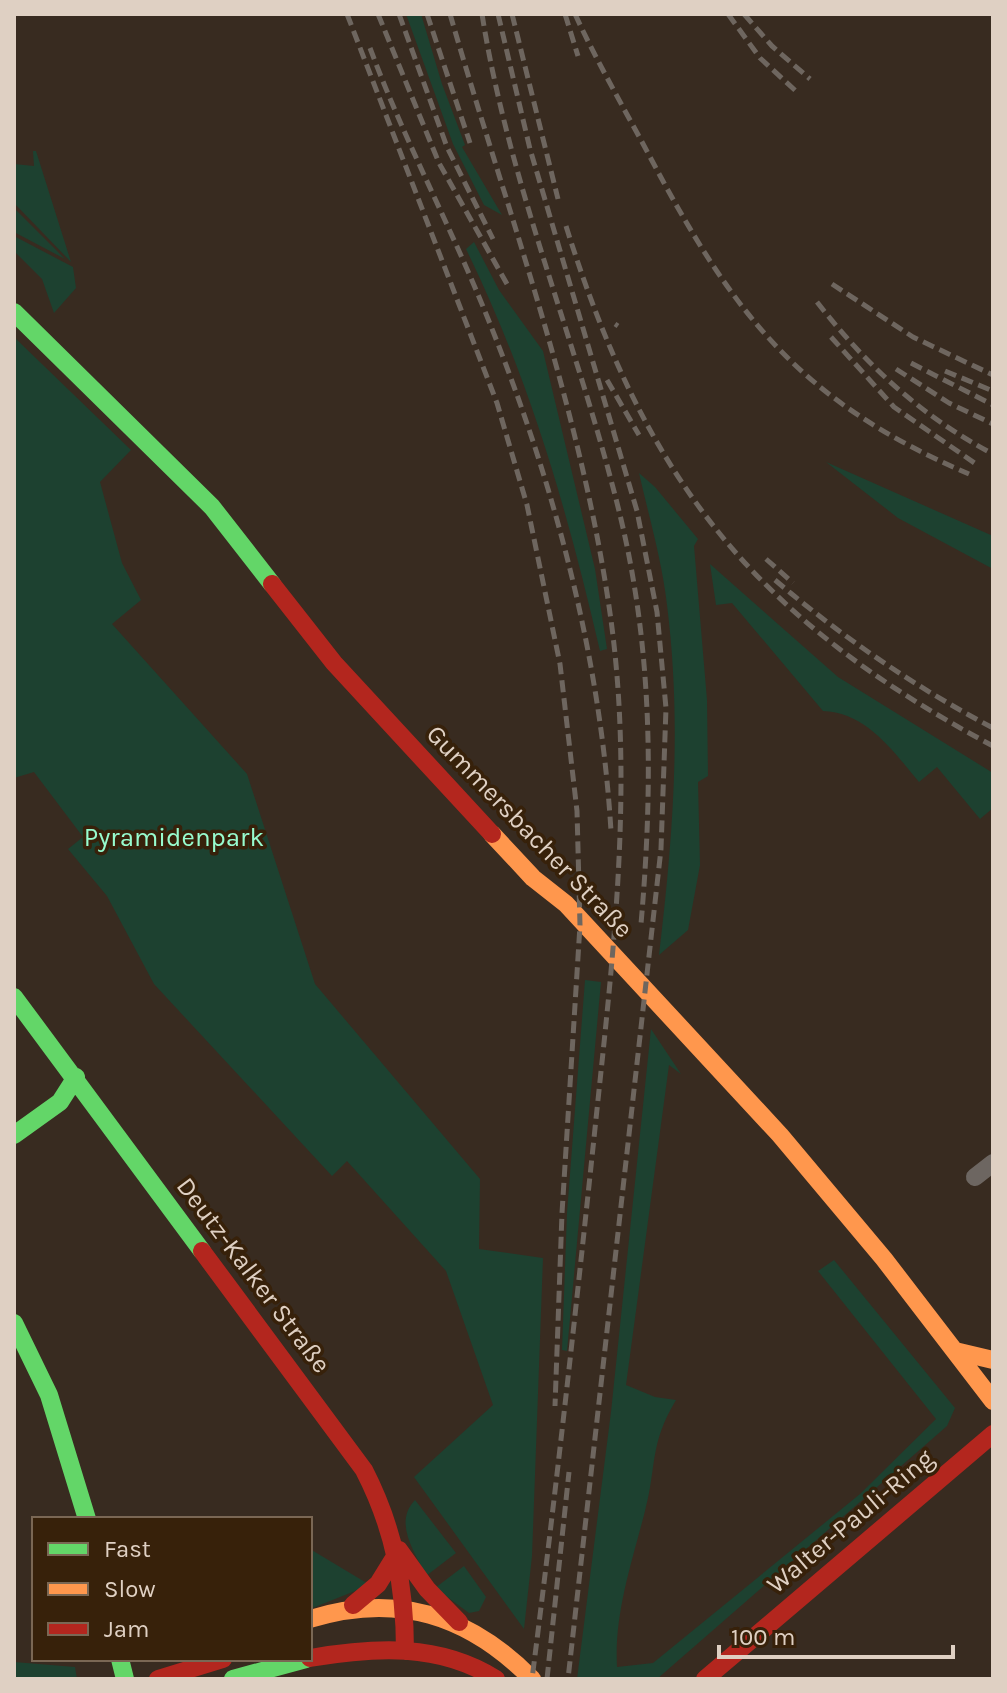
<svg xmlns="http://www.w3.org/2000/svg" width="1007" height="1693" font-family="Karla,sans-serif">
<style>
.green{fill:#1d4130}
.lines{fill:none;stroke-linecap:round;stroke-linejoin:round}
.street{stroke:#6d6661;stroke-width:18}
.fast{stroke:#63d668;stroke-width:18}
.slow{stroke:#ff974d;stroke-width:18}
.jam{stroke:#b3261e;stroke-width:18}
.rail{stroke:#6e665f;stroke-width:5;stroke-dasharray:12 6;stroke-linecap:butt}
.labels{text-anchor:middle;stroke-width:7;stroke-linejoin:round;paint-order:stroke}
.street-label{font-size:26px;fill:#dfd0c3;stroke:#37210a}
.park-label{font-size:26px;fill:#97fccf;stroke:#37210a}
</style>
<rect width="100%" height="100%" fill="#382b20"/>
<!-- green -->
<path class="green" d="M406,14h15l21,70 23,61 -3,2 40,68 -18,-10 -31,-61z
M33,151h3l35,111 -57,-59v-39l20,2z
M14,208l51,51 -51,-27z
M14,236l59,31 3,21 -22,25 -12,-34 -28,-28z
M474,242l25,48 44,61 52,218 12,80 -7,2c-33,-142 -70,-271 -134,-402z
M14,337l117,113 -31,32 22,81 19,37 -29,24 135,150 68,210 165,195 -1,70 64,9 -11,298 -8,73 -110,-152 79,-72 -47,-134 -99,-110 -15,15 -178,-192 -47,-88 -39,-47 15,-12 -49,-65 -20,6z
M826,462l167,74v33l-95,-51z
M639,473l16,14 43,52 -4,7 13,154 1,76 -10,6 2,83 -12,65 -29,25c14,-117 23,-232 8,-350 -5,-44 -18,-88 -28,-132z
M710,564l128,113 155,96v35l-13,11 -43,-52 -18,15c-25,-30 -53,-70 -96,-71l-91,-108 -16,2z
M585,980l16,2 -34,369 -5,-1 5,-137z
M651,1029l30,45 -12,-9 -43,320 29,12 21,3c-27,45 -19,66 -31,111 -13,51 -31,103 -28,156l36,-4 207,-169 76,-75 -118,-148 16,-11 121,148 -8,18 -290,253h-80l34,-267z
M415,1500l41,53 -30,23c-11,-24 -33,-53 -11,-76z
M310,1549l60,36 -60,24z
M464,1566l22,31 -7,14 -10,2 -34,-25z
M14,1662l61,5 2,12h-63z"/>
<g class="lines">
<!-- street -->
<path class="street" d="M975,1177l18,-14"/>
<!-- fast -->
<path class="fast" d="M14,312l198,195 60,77
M14,997l188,254
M14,1135l46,-33 16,-25
M14,1323l35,72 38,124
M120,1659l5,20
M233,1679l73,-20"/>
<!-- slow -->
<path class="slow" d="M492,834l41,44 33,26 214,231 104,124 109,142
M955,1351l38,9
M310,1619c87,-27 159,-4 222,60"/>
<!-- jam -->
<path class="jam" d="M272,584l62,79 158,171
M202,1251l162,219c30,58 41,116 41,181
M353,1605l25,-21 21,-34 28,39 32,33
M310,1658c65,-11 129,-15 186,21
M158,1679l65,-20
M705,1679l288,-245"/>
<!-- rail -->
<path class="rail" d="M347,14l150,389 30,102 33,159 17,147 3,114 -18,288 -7,193
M378,14l61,149 68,121
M399,14l48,133 46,92
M427,14l43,129
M450,14c57,197 131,395 160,599 25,175 2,351 -16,525 -19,181 -39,361 -62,541
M482,14c27,171 97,333 138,501 33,136 33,271 21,409
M498,14l32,135 107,362 20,101 9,96 -5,141 -93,830
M512,14l46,185
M565,14l13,42
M575,14c22,48 49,94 74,141 84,159 150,246 320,319
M728,14l32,44 38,35
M744,14l28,32 38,33
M370,48c33,89 78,173 114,261 68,166 116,342 127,522
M566,226c80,256 189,393 427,520
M832,284l81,53 80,38
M817,302c50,64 104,114 176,152
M615,324l3,2
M831,337l63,70 82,57
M911,363l82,42
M896,369l53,34 44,21
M945,371l48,20
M607,380l32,55
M766,559l27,24
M775,580c67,57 140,107 218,148
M547,1679l22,-207"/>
</g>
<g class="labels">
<!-- street labels -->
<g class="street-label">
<text transform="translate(530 831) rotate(46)" y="9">Gummersbacher Straße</text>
<text transform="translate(254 1275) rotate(53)" y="9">Deutz-Kalker Straße</text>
<text transform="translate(850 1521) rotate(-40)" y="9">Walter-Pauli-Ring</text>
</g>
<!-- park labels -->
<g class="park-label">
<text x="174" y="846">Pyramidenpark</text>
</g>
</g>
<!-- border -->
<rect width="1007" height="1693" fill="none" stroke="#dfd0c3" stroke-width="32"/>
<!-- legend -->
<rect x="32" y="1517" width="280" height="144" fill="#37210a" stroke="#7a6754" stroke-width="2"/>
<rect x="48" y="1543" width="40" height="12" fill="#63d668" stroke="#7a6754" stroke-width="2"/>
<text x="104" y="1557" font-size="24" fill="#dfd0c3">Fast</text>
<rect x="48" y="1583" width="40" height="12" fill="#ff974d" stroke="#7a6754" stroke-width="2"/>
<text x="104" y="1597" font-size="24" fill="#dfd0c3">Slow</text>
<rect x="48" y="1623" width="40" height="12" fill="#b3261e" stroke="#7a6754" stroke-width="2"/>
<text x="104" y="1637" font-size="24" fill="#dfd0c3">Jam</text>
<!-- scale -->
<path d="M719 1645v12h234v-12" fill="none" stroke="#dfd0c3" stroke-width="4"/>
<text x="731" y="1645" font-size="24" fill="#dfd0c3" stroke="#37210a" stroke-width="6" paint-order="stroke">100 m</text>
</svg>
